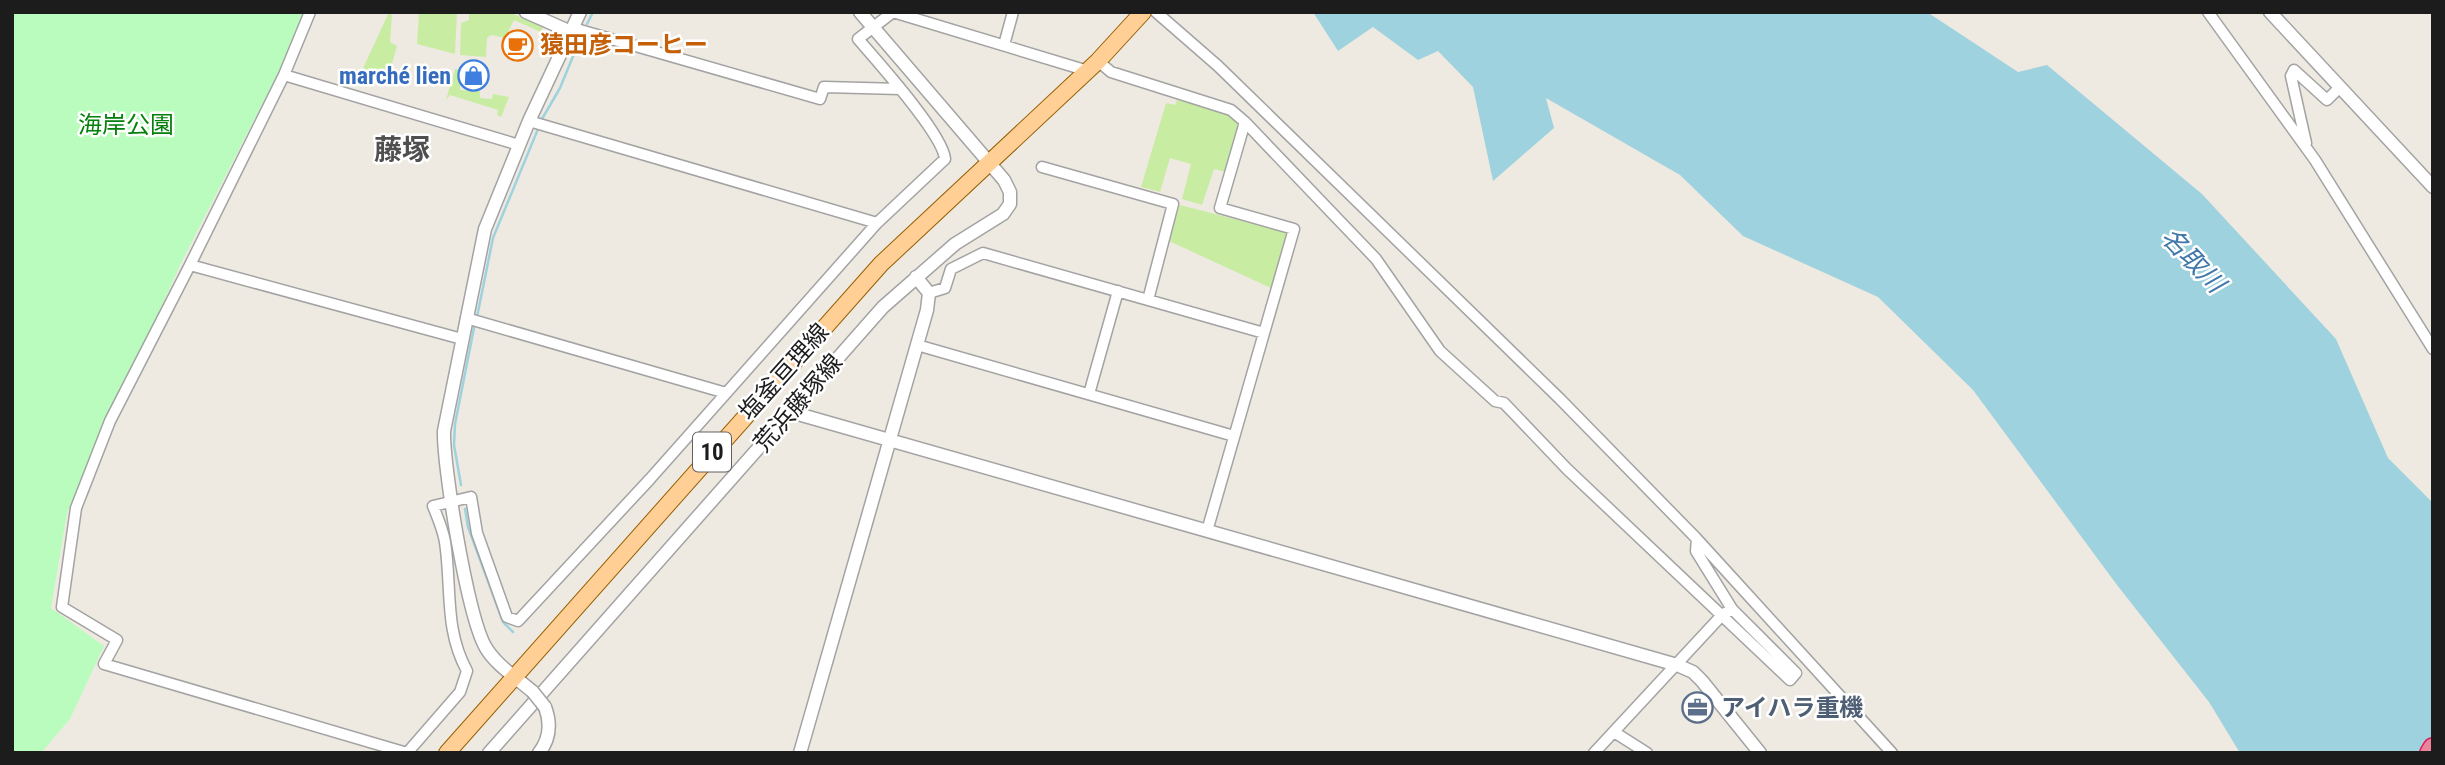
<svg xmlns="http://www.w3.org/2000/svg" width="2445" height="765" font-family="'Roboto Condensed','Noto Sans JP',sans-serif">
<style>
.grass{fill:#c9eca3}
.park{fill:#bafcbe}
.water{fill:#9fd2df}
.lines{fill:none;stroke-linecap:round;stroke-linejoin:round}
.stream{stroke:#9fd2df;stroke-width:2.5}
.minor-casing{stroke:#a3a3a3;stroke-width:13}
.tertiary-casing{stroke:#a3a3a3;stroke-width:15}
.primary-casing{stroke:#955f00;stroke-width:18}
.motorway-casing{stroke:#e11a63;stroke-width:22}
.minor{stroke:#fff;stroke-width:10}
.tertiary{stroke:#fff;stroke-width:12}
.primary{stroke:#ffcf96;stroke-width:16}
.motorway{stroke:#eb839a;stroke-width:19}
.tertiary-bridge-casing{stroke:#a3a3a3;stroke-width:15;stroke-linecap:butt}
.tertiary-bridge{stroke:#fff;stroke-width:12}
.labels{text-anchor:middle;stroke-width:5;stroke-linejoin:round;paint-order:stroke}
.shield{fill:#fff;stroke:#606060;stroke-width:2}
.shield-label{font-size:23px;font-weight:bold;fill:#1c1c1c}
.food-label{font-size:24px;font-weight:bold;fill:#c56008;stroke:#fff;text-anchor:start}
.shop-label{font-size:24px;font-weight:bold;fill:#366cbe;stroke:#fff;text-anchor:end}
.park-label{font-size:24px;fill:#05800c;stroke:#fff}
.street-label{font-size:24px;fill:#1c1c1c;stroke:#fff}
.service-label{font-size:24px;font-weight:bold;fill:#4e5e75;stroke:#fff;text-anchor:start}
.water-label{font-size:26px;font-style:italic;fill:#4178a9;stroke:#fff}
.quarter-label{font-size:28px;font-weight:bold;fill:#4f4f4f;stroke:#fff}
</style>
<rect width="100%" height="100%" fill="#eeeae1"/>
<!-- grass -->
<path class="grass" d="M419,12h38l-2,42 -38,-10z
M469,12h40l34,15 -2,5 -27,-12 -9,18 -14,-3 -4,3 -1,19 -26,-2 1,-32 8,-3z
M388,14l4,1 -2,27 7,4 -9,32 -20,-6 -2,5 -6,-2z
M455,69l6,1 -1,20 20,1v7l12,1 1,-5 16,3 -8,20 -4,-2 1,-5 -48,-15 -4,5z
M1177,100l47,12 15,12 -13,48 -12,-3 -12,36 -20,-6 9,-35 -21,-6 -10,34 -19,-5 25,-84 9,2z
M1180,205l109,28 -16,56 -104,-48z"/>
<!-- park -->
<path class="park" d="M12,12h291l-24,59 -96,188 -116,254 -16,95 53,38 -34,73 -29,34h-29z"/>
<!-- water -->
<path class="water" d="M1313,12h614l91,60 29,-7 155,129 134,145 52,119 45,45v250h-193l-31,-51 -92,-117 -144,-195 -95,-93 -135,-61 -63,-61 -134,-77 8,30 -61,53 -20,-94 -35,-36 -20,9 -45,-33 -35,24z"/>
<g class="lines">
<!-- stream -->
<path class="stream" d="M587,24l6,-12
M542,119l18,-31 21,-51
M477,317l16,-79 45,-109
M461,485l-7,-40 1,-21 19,-96
M465,509l3,18 35,95 10,10"/>
<defs>
<path id="minor" d="M893,12l195,59
M1156,12l62,54 342,333 136,139 196,215
M2208,12l107,148 118,189
M573,28l247,71 4,-12 76,2
M1004,45l9,-33
M1098,61l13,11 120,38 14,12 -25,86 74,21 -87,302
M284,75l26,-63
M529,121l348,102 68,-64c-2,-25 -68,-98 -87,-120l35,-27
M1245,122l131,137 64,92 55,50 9,2 63,66 223,211 6,-7 -64,-64
M2306,143l-15,-67 3,-6 33,30 12,-12
M1042,167l131,37 -25,96
M190,265l-80,156 -34,87 -14,99 55,33 -13,24 303,89
M929,293l16,-5 6,-19 32,-16 281,80
M466,318l260,75
M462,339l-272,-74 94,-190 235,70
M917,345l317,91
M1089,394l29,-103
M1614,732l33,21
M407,753l53,-61 7,-21c-23,-42 -15,-83 -22,-129 -2,-12 -7,-24 -12,-36l38,-9 6,36 30,84 11,4 132,-142 227,-256
M1594,753l129,-139 9,-5 -36,-58 1,-12"/>
<path id="tertiary" d="M526,12l45,20
M2270,12l163,175
M791,412l886,253 16,7 9,9 58,72
M533,692c-16,-14 -36,-26 -47,-44 -18,-30 -43,-181 -42,-217l41,-202 44,-108 51,-109
M489,753l394,-446 72,-63 48,-30 7,-10v-12l-6,-12 -144,-168
M539,753c11,-14 12,-30 6,-46
M800,753l127,-443 2,-17 -13,-16"/>
<path id="primary" d="M447,753l434,-489 217,-203 45,-49"/>
<path id="motorway" d="M2430,753l3,-5"/>
</defs>
<!-- minor casing -->
<use href="#minor" class="minor-casing"/>
<!-- tertiary casing -->
<use href="#tertiary" class="tertiary-casing"/>
<!-- primary casing -->
<use href="#primary" class="primary-casing"/>
<!-- motorway casing -->
<use href="#motorway" class="motorway-casing"/>
<!-- minor -->
<use href="#minor" class="minor"/>
<!-- tertiary -->
<use href="#tertiary" class="tertiary"/>
<!-- primary -->
<use href="#primary" class="primary"/>
<!-- motorway -->
<use href="#motorway" class="motorway"/>
<defs>
<path id="tertiary-bridge" d="M533,692l12,15"/>
</defs>
<!-- tertiary-bridge casing -->
<use href="#tertiary-bridge" class="tertiary-bridge-casing"/>
<!-- tertiary-bridge -->
<use href="#tertiary-bridge" class="tertiary-bridge"/>
</g>
<!-- icons -->
<defs>
<symbol id="cafe-ring" viewBox="-11 -11 22 22"><circle r="9.5" fill="#fff" stroke="#e8710a" stroke-width="1.5"/><path d="M-5.5-4.5H6V0H3Q3 3.5 0 3.5H-2.5Q-5.5 3.5-5.5 0ZM3-3.2v2h1.7v-2ZM-6 4.5H4V6H-6Z" fill="#e8710a"/></symbol>
<symbol id="shop-ring" viewBox="-11 -11 22 22"><circle r="9.5" fill="#fff" stroke="#3f7fe0" stroke-width="1.5"/><path d="M-5-2.5h2.3a2.7 3.5 0 0 1 5.4 0H5L5.5 6h-11ZM-1.5-2.5h3a1.5 2.3 0 0 0-3 0Z" fill="#3f7fe0"/></symbol>
<symbol id="office-ring" viewBox="-11 -11 22 22"><circle r="9.5" fill="#fff" stroke="#5c6f8a" stroke-width="1.5"/><path d="M-6-3h4V-5.5h4V-3h4V5H-6ZM-1-4.5V-3h2v-1.5ZM-6 0V1H6V0Z" fill="#5c6f8a"/></symbol>
</defs>
<g fill-rule="evenodd">
<use href="#cafe-ring" x="500" y="28" width="35" height="35"/>
<use href="#shop-ring" x="456" y="58" width="35" height="35"/>
<use href="#office-ring" x="1680" y="690" width="35" height="35"/>
</g>
<g class="labels">
<!-- shield labels -->
<rect class="shield" x="693" y="432.5" width="38" height="39" rx="5"/>
<g class="shield-label">
<text x="712" y="460">10</text>
</g>
<!-- food labels -->
<g class="food-label">
<text x="540" y="53">猿田彦コーヒー</text>
</g>
<!-- shop labels -->
<g class="shop-label">
<text x="451" y="84">marché lien</text>
</g>
<!-- park labels -->
<g class="park-label">
<text x="126" y="133">海岸公園</text>
</g>
<!-- street labels -->
<g class="street-label">
<text transform="translate(784 372) rotate(-48)" y="8">塩釜亘理線</text>
<text transform="translate(798 403) rotate(-49)" y="8">荒浜藤塚線</text>
</g>
<!-- service labels -->
<g class="service-label">
<text x="1721" y="716">アイハラ重機</text>
</g>
<!-- water labels -->
<g class="water-label">
<text transform="translate(2193 260) rotate(46)" y="9">名取川</text>
</g>
<!-- quarter labels -->
<g class="quarter-label">
<text x="402" y="159">藤塚</text>
</g>
</g>
<!-- border -->
<rect width="2445" height="765" fill="none" stroke="#1c1c1c" stroke-width="28"/>
</svg>
